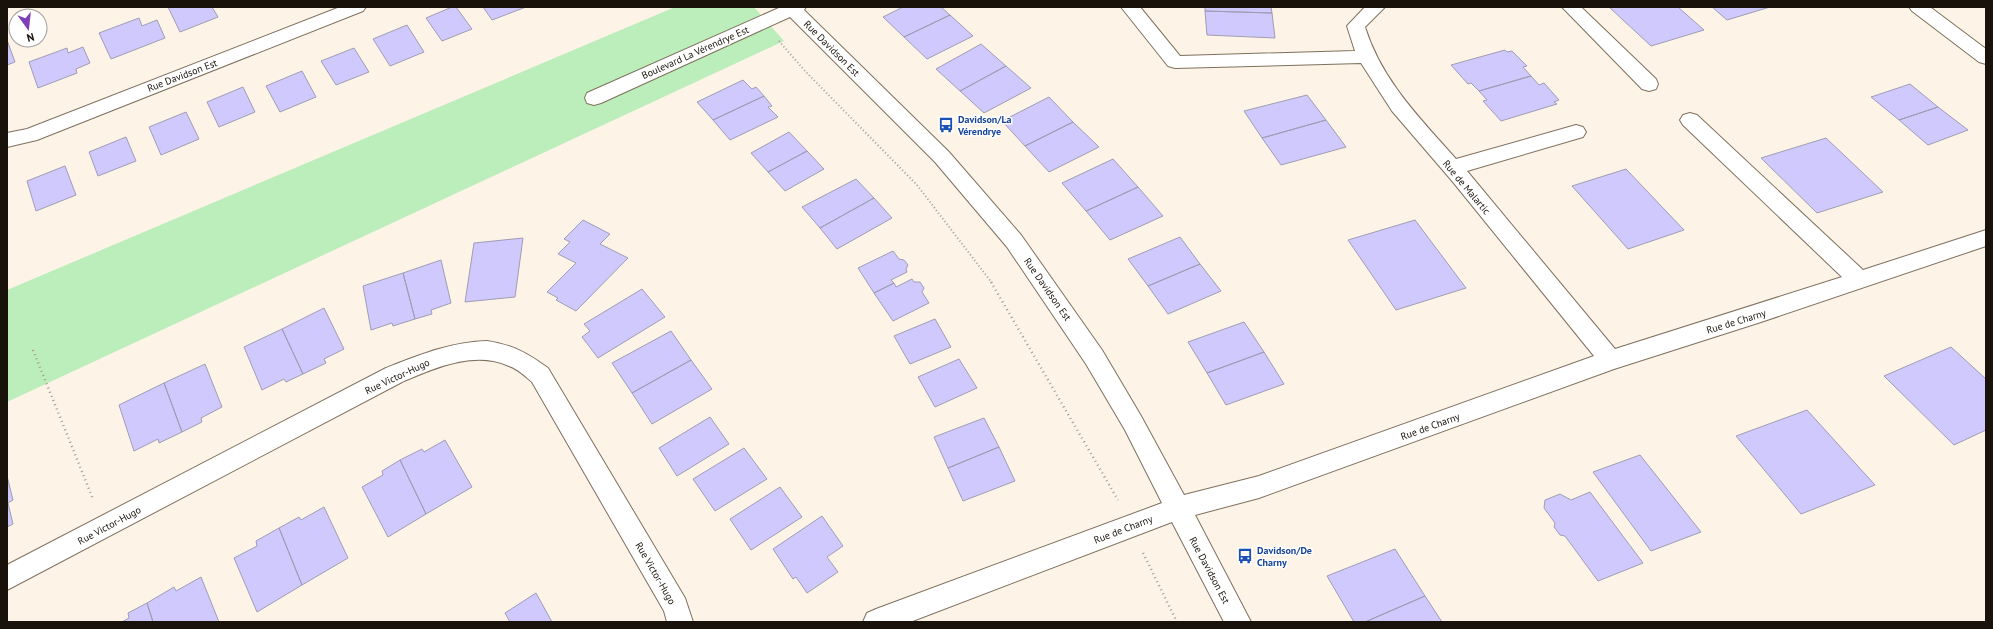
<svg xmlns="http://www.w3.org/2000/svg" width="1993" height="629" font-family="'PT Sans',sans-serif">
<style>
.green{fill:#bceebc}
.building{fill:#cfc9fe;stroke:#9f9db3}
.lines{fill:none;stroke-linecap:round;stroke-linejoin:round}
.minor-casing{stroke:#7f705e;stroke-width:2}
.path-far1{stroke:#a49b91;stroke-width:2;stroke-dasharray:1 2.5;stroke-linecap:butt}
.path{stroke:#a49b91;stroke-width:2.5;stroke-dasharray:1 3.5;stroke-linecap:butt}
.minor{fill:#fff;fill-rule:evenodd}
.labels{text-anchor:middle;stroke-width:3;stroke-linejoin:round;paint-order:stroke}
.street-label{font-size:10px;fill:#18120b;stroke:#fff}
.transit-label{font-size:10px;font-weight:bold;fill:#164399;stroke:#fff;text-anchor:start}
</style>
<rect width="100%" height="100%" fill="#fef3e7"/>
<!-- green -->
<path class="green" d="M675,7h79l30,34 -777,361v-112z"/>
<!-- building -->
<path class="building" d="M168,7h44l6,10 -38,15z
M452,7h4l16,22 -30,12 -16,-23z
M483,7h43l-34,13z
M903,7h38l9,8 -46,22 -21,-20z
M1205,7h66l1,6 -67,-2z
M1609,7h69l26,23 -53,16z
M1712,7h58l-43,13z
M1205,11l67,2 3,25 -68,-3z
M950,15l23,21 -46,23 -23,-22z
M139,18l3,8 15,-6 8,18 -54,21 -12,-26z
M407,25l17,27 -34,14 -17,-27z
M7,40l8,22 -8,3z
M981,44l25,22 -46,25 -24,-22z
M83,47l7,16 -14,6 1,4 -39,15 -9,-26 38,-14 1,5z
M354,48l15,24 -33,13 -15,-24z
M1505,50l2,2 5,-1 15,15 -4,1 8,9 -52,15 -8,-8 -3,1 -17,-19z
M1006,66l25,22 -47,25 -24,-22z
M302,71l14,26 -36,15 -14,-26z
M1531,76l8,9 5,-2 15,17 -5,2 3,2 -56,17 -18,-20 4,-1 -8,-9z
M743,80l9,9 4,-2 8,9 -51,24 -16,-18z
M1910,84l28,23 -39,13 -28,-23z
M243,87l12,25 -36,15 -12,-25z
M1307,95l19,25 -64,18 -18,-27z
M764,96l8,10 -4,1 10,10 -48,23 -17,-20z
M1049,97l24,25 -48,24 -23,-25z
M1938,107l30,23 -40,15 -29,-25z
M186,112l13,27 -38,16 -12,-28z
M1326,120l20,27 -65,18 -19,-27z
M1073,122l26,25 -50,25 -24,-26z
M789,132l18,19 -39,21 -17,-19z
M126,137l10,24 -38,15 -9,-24z
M1826,138l57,54 -66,21 -56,-55z
M807,151l17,18 -39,22 -17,-19z
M1113,159l25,28 -52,24 -24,-28z
M65,166l11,29 -40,16 -9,-30z
M1626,169l58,61 -56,19 -56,-63z
M856,179l18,19 -54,30 -18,-21z
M1138,187l25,29 -53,24 -24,-29z
M874,198l18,20 -55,31 -17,-21z
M583,220l27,14 -10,10 28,14 -52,53 -20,-11 2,-2 -11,-6 29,-29 -18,-9 12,-12 -6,-3z
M1415,220l51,68 -70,22 -48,-70z
M1180,237l20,27 -52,22 -20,-27z
M523,238l-8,59 -50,5 9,-59z
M893,251l6,8 5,1 4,5 -2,4 1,3 -16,8 3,3 -20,10 -16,-25z
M441,260l10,43 -20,7 1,4 -17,5 -12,-46z
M1200,264l21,27 -53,23 -20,-28z
M403,273l12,46 -22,7 -1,-3 -21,7 -8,-44z
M912,279l2,3h6l4,6 -2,4 7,11 -36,18 -19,-28 20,-10 2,4z
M642,289l23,28 -67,41 -16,-21 8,-6 -6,-7z
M324,308l20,41 -20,10 2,4 -23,11 -21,-45z
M935,319l16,28 -41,17 -16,-28z
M1244,322l20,30 -57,21 -19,-31z
M282,329l21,45 -17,8 -2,-3 -22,11 -18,-43z
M671,331l20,29 -59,33 -20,-30z
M1951,347l35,32v51l-32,15 -70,-69z
M1264,352l20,32 -58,21 -19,-32z
M959,359l18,29 -42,19 -17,-30z
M691,360l21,29 -60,35 -20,-31z
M205,364l17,43 -21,11 1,4 -20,10 -18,-49z
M164,383l18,49 -23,11 -1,-4 -24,12 -15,-46z
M1807,410l68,75 -74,29 -65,-78z
M710,417l19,27 -52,32 -18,-28z
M984,418l15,29 -51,21 -14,-31z
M445,440l27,47 -46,27 -26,-54 22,-11 2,3z
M999,447l16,34 -52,20 -15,-33z
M744,448l23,31 -52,32 -22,-32z
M1640,455l61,77 -50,19 -58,-79z
M400,460l26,54 -38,23 -26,-50 21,-12 -1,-4z
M7,476l6,24 -5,3 5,21 -6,3z
M780,487l22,30 -51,33 -21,-31z
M1590,492l53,71 -45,18 -33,-45 -5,-1 -6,-8 1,-4 -11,-15 1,-8 15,-6 11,6z
M324,507l24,51 -46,27 -23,-57 20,-11 2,3z
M822,516l21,30 -16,11 11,15 -31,21 -11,-16 -3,2 -20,-30z
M279,528l23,57 -45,27 -23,-54 23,-12 -1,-5z
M1395,549l30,47 -60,26h-11l-27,-46z
M201,577l18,45h-66l-6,-19 27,-16 2,4z
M536,593l16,29h-42l-5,-9z
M1425,596l17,26h-77z
M147,603l6,19h-31l7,-4 -1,-5z"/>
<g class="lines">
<defs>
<path id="minor" d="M340,7h26l-3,4 -326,129 -30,7v-14l20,-4z
M781,7h25l-2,3 145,142 72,83 81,115 39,66 43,79 75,-19 335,-120 -141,-174 -61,-71 -31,-48 -186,5 -7,-2 -47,-59h19l40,49 175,-5 -8,-25 18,-19h20l-20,20c17,54 55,91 91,132l120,-34 7,2 3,5 -3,5 -116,34 148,178 227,-72 -159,-152 -3,-5 3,-5 7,-2 7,2 166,155 123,-40v16l-225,76 -147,47 -355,129 -64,17 56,107h-27l-52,-100 -262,100h-47l4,-9 9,-4 286,-106 -37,-73 -39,-66 -79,-117 -72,-85 -145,-145 -189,86 -7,2 -7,-2 -2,-5 2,-5z
M1562,7h19l75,72 2,5 -2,5 -7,2 -7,-2z
M1909,7h21l56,42v15l-7,-2 -67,-51z
M487,341c26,4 40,12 61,27l137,230 8,24h-26l-3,-11 -132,-229c-7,-6 -14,-13 -23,-16 -34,-16 -75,2 -107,16l-395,208v-25l379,-197c33,-13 65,-26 101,-27z"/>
</defs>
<!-- minor casing -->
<use href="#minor" class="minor-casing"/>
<!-- path-far1 -->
<path class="path-far1" d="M779,41l26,30 112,114 75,98"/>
<!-- path -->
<path class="path" d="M991,282l127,218
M33,350l60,149
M1143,553l34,69"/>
<!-- minor -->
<use href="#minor" class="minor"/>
</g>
<!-- icons -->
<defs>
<symbol id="bus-bare" viewBox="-9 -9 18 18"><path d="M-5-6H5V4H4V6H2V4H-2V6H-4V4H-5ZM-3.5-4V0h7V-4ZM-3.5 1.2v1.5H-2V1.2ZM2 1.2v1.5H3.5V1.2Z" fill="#1a4fb4" stroke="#fff" stroke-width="2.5" paint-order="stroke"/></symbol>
</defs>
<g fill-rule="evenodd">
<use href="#bus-bare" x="935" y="114" width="22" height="22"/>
<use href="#bus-bare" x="1234" y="545" width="22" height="22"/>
</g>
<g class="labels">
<!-- street labels -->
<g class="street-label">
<text transform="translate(832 48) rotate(45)" y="4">Rue Davidson Est</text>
<text transform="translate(695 52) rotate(-24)" y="4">Boulevard La Vérendrye Est</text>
<text transform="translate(182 75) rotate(-21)" y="4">Rue Davidson Est</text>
<text transform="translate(1467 187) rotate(50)" y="4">Rue de Malartic</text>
<text transform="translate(1048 289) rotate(55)" y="4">Rue Davidson Est</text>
<text transform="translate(1736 321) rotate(-17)" y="4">Rue de Charny</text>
<text transform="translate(397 376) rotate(-25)" y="4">Rue Victor-Hugo</text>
<text transform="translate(1430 426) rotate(-20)" y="4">Rue de Charny</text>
<text transform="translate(109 525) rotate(-28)" y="4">Rue Victor-Hugo</text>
<text transform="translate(1123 529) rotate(-21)" y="4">Rue de Charny</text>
<text transform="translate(1210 570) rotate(62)" y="4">Rue Davidson Est</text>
<text transform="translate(656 573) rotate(60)" y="4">Rue Victor-Hugo</text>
</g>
<!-- transit labels -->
<g class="transit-label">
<text x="958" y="123">Davidson/La<tspan x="958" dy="12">Vérendrye</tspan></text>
<text x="1257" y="554">Davidson/De<tspan x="1257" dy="12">Charny</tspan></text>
</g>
</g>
<!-- border -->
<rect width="1993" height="629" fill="none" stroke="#18120b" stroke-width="16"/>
<!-- north arrow -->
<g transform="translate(28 28) rotate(165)"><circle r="19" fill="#ffffff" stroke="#a3a09d"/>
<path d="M0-3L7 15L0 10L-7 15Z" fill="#7c3fb5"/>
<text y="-6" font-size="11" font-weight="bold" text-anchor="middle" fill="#18120b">N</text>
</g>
</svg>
